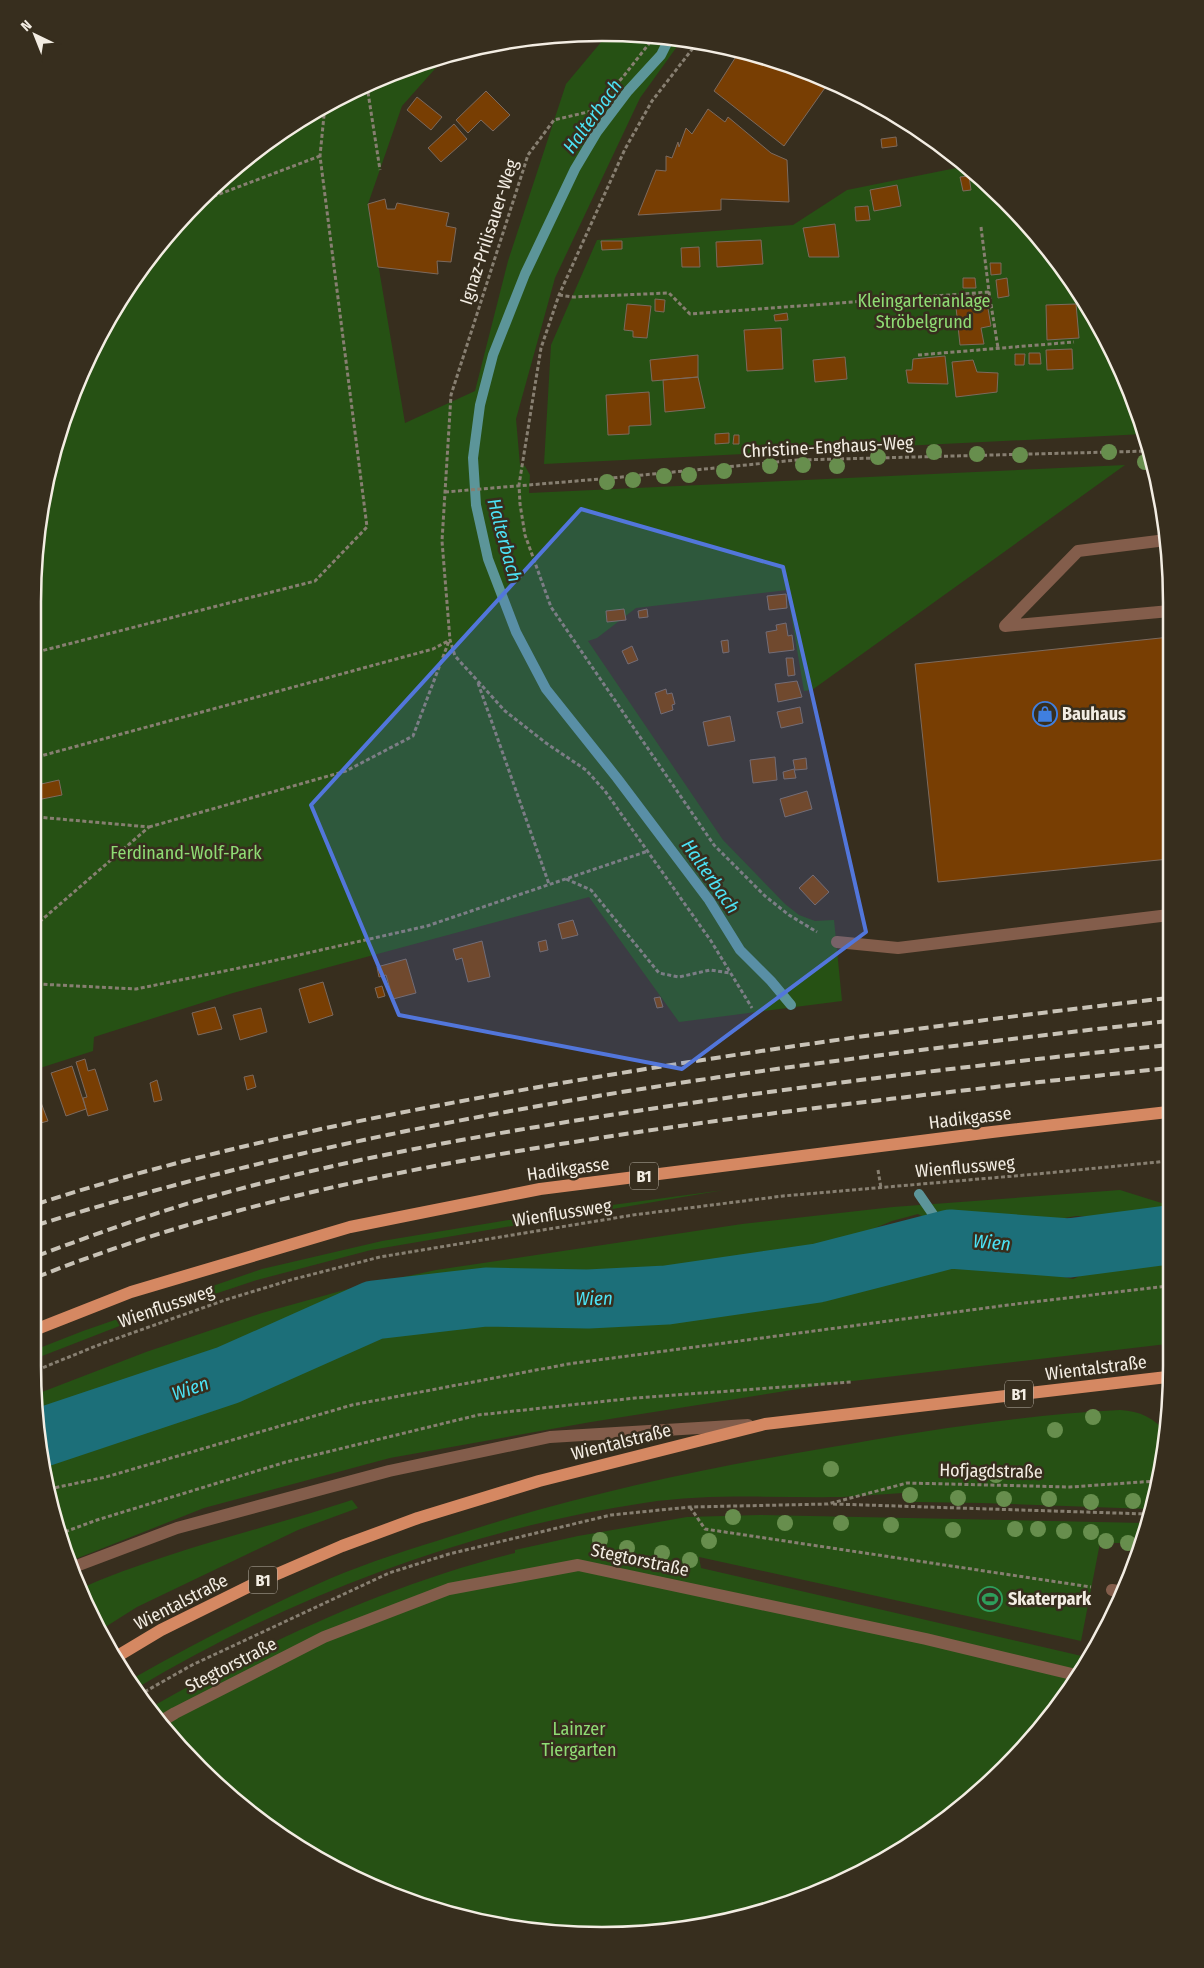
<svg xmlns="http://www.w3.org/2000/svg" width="1204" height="1968" font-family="'Fira Sans Condensed',sans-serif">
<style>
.green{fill:#265114}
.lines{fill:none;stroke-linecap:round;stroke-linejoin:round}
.stream{stroke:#5c9599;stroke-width:10}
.river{stroke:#1c6f79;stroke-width:59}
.building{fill:#783e03;stroke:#7c6a5e}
.path{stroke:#877f71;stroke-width:3;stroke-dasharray:4 2.5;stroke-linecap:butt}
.minor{stroke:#835d4b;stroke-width:12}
.major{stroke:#d58862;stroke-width:12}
.rail{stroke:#c9c3b7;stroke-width:4;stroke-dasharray:10 5;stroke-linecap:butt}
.tree{fill:#678e4d}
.marked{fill:#5276db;fill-opacity:0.2;stroke:#5276db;stroke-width:4;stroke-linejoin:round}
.labels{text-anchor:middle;stroke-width:5;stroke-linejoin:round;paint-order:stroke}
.shield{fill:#372e1e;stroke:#bbb4a8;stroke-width:1}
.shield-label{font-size:16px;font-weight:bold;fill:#f3ede3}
.street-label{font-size:18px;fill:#f3ede3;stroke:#372e1e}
.park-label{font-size:18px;fill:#8fdc74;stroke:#372e1e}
.poi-label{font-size:18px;font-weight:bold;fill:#f3ede3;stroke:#372e1e;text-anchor:start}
.water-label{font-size:19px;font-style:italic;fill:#4ce2f5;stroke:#372e1e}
.rim{fill:none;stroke:#f3ede3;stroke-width:2.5}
</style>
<rect width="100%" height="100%" fill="#372e1e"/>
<!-- green -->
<path class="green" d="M639,34l42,7 -41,57 -85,180 -39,141 4,46 5,1 5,9 -1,18 596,-28 -313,225 -8,1 -17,-101 -151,18 -39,30 -9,3 135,199 62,64 14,11 16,6 19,-1 8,81 -163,21 -90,-125 -356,96 -139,44 -1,14 -56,18v-541l39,-144 74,-128 76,-82 91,-65 102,-46 22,-5 1,3 -40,45 -34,98 37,219 70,-32 33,-130 58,-177 41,-49z
M966,166l64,61 65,90 49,117 -600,30 7,-119 46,-105 196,-15 54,-35z
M724,1190l-353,60 -114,30 -135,45 -85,33v-9l46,-18 179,-62 120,-28 163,-27z
M1120,1190l48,15v5l-21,9 -71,-3 -23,4 -14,10 -42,-11 -57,13 -7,-4 -6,-9 -9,-5 -26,7 -78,32 -286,37 -18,-19 -123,18 -26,10 -68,36 -72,27 -20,-2 -12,6 -11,10 -70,25 -19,-5 -52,19v-27l5,4 104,-40 116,-39 86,-24 88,-19 306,-46 151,-17z
M970,1257l103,22 34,-15 43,-7 17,3v84l-331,39 -245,39 -201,36 -186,50 -136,54 -5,-13 -22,-93 257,-87 53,-35 32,-13 132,-12 21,16 140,-8 129,-24 113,-31z
M1120,1410c20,1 35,8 47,24v6l-19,69 -167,-6 -67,-1 -11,-9c-20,1 -41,3 -61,4 -66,1 -132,-4 -198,6 -177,26 -355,94 -509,186l-5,-9c65,-37 131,-71 199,-101 40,-17 82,-30 123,-43 122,-40 248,-67 374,-88 97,-17 196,-33 294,-38z
M352,1500l6,8 -60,22 -161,77 -38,24 -8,-13 -12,-29c89,-39 182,-59 273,-89z
M759,1515l386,8 -6,20h-39l-19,98 -382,-84 2,11 385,89 -32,55 -50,57 -85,70 -134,66 -108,26 -75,4 -75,-4 -108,-26 -69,-28 -94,-59 -108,-109c115,-66 238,-124 367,-156v-3l63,-14 109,-19z"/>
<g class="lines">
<!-- stream -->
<path class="stream" d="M669,39l-8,16 -33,36 -31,41 -22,37 -50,105 -32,81 -13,50 -7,53 3,47 12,54 28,73 30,57 71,89 92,122 31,50 31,31 20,24
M919,1194l31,45"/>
<!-- river -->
<path class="river" d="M37,1439l191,-64 146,-65 112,-13 102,2 79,-4 151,-22 132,-34 119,9 99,-13"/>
</g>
<!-- building -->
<path class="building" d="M737,50l12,2 64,24 14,9 -43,61 -70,-55 23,-36 -3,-1z
M840,86l14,5 9,6 -22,-2z
M486,91l24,24 -17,16 -12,-11 -13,13 -12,-13z
M417,97l25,20 -11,13 -24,-20z
M708,109l17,13 3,-5 43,36 16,7 2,42 -68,-3v11l-83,5 18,-45 10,1v-15l6,2 6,-16 1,5 7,-19 6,6z
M454,124l13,15 -26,23 -13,-14z
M896,137l1,9 -15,2 -1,-9z
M969,176l2,14 -8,1 -3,-14z
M897,185l4,21 -27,5 -4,-21z
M385,199l2,10h8l2,-6 52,10 -3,13 10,2 -5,34 -14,-1 1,13 -60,-7 -10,-63z
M868,206l2,14 -14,1 -1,-14z
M835,224l4,33h-30l-6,-29z
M761,240l2,24 -46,3 -1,-25z
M601,241h21v8l-20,1z
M699,247l1,20h-18l-1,-19z
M990,263h11v11l-10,1z
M963,278h12l1,10h-13z
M1007,278l2,18 -11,2 -2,-18z
M976,295l1,4 9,-2 5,29 -10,2 3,16 -24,1 -5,-47z
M655,299l10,1 -1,12 -9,-1z
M627,304l24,2 -4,32 -14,-1v-6l-9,-1z
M1076,304l3,34 -32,2 -1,-35z
M787,313l1,7 -13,1 -1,-6z
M781,328l2,41 -36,2 -3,-41z
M1072,349l1,20 -26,1 -1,-20z
M1029,353h11l1,11h-12z
M1015,354h10l-1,11h-9z
M698,355v22l-46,4 -2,-21z
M945,356l3,28 -40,-1 -2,-13h6l1,-11z
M845,357l2,22 -32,3 -2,-22z
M973,360l4,12 21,1 -1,19 -41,5 -4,-35z
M698,377l7,31 -40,4 -2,-32z
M649,392l2,33 -22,1v8l-21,1 -2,-40z
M729,433v10l-14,1v-10z
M734,435h5v9h-6z
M786,594l1,14 -18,2 -2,-14z
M624,609l2,11 -19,2 -1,-11z
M647,609l1,8 -9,1 -1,-7z
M786,623l2,13 4,-1 2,15 -25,3 -3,-21 11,-2 -1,-5z
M1170,637l-1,222 -231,23 -23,-218z
M728,640l1,12 -6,1 -2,-12z
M632,646l6,14 -10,4 -6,-13z
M786,658h7l2,17 -7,1z
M797,681l5,16 -24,5 -3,-18z
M666,689l1,5 5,-1 3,11 -3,1 1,5 -12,4 -6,-21z
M800,707l3,16 -22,5 -4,-16z
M730,716l5,25 -27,5 -5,-24z
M775,757l2,23 -24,3 -3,-23z
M806,758l1,11 -12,1 -2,-10z
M794,769l2,9 -12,1 -1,-7z
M59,780l3,15 -25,5v-15z
M807,791l5,18 -27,8 -5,-18z
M813,875l16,17 -14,13 -16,-17z
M573,920l5,15 -16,4 -4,-15z
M546,940l2,10 -8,2 -2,-10z
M482,941l8,36 -22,5 -6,-24 -6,2 -3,-11z
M406,959l10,34 -23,6 -7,-24 -7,2 -2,-10z
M323,982l10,33 -24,8 -10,-34z
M382,986l3,10 -7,2 -3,-10z
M660,997l3,10 -6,1 -3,-10z
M215,1007l7,22 -24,6 -6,-22z
M261,1008l6,24 -27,8 -7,-25z
M85,1059l3,12 7,-2 13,41 -20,6 -5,-18 4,-1 -11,-35z
M72,1066l14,43 -20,7 -15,-43z
M253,1075l3,12 -9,3 -3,-13z
M157,1080l5,20 -8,2 -4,-19z
M37,1092l11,29 -11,3z"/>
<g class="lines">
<!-- path -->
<path class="path" d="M653,36l-5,9 -25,32 -31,34 -38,9 -26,35 -77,240 -9,146 8,99 5,16 50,55 41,32 40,27 19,21 106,150 41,67
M697,43l-45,58 -27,48 -66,146 -18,53 -22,137 1,19 5,31 26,72 163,238 51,51 24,19 28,17
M367,86l13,84
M201,201l119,-45
M981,227l8,65 9,56
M559,295l14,2 96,-4 21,21 299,-22
M918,355l156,-13
M445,492l167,-14 185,-18 354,-9
M37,652l278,-71 52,-54 -47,-371 5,-51
M478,683l71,201
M37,757l396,-108 17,-9
M37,817l112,10 -112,97
M149,827l197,-56 67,-35 36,-95
M566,879l25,11 68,83 20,4 31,-7 20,3
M37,984l99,5 123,-25 168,-38 221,-75
M878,1170l3,18
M37,1370l64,-26 124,-44 69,-21 86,-22 253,-42 150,-19 254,-22 131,-13
M49,1489l57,-12 246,-72 216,-41 440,-59 159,-19
M833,1504l314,10
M690,1507l15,22 386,58
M59,1534l38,-14 189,-58 192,-47 157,-17 216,-16
M139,1695l53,-30 197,-92 60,-19 162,-39 79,-8 138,-3 79,-21 163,4 86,-6"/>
<!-- minor -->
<path class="minor" d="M1005,626l73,-75 88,-11
M1005,626l165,-15
M837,942l61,6 271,-33
M71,1568l106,-40 212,-57 161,-34 198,-12
M1112,1590l12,2
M160,1722l15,-9 149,-76 125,-48 129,-24 348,74 150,36"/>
<!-- major -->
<path class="major" d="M37,1329l94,-37 219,-65 190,-38 452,-57 176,-20
M116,1657l45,-27 93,-46 88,-38 76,-28 121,-37 226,-57 402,-47"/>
<!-- rail -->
<path class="rail" d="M37,1204c162,-53 329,-86 496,-116 211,-37 423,-66 635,-90
M37,1225c367,-115 751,-161 1131,-204
M37,1256c53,-20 106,-39 159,-55 149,-43 302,-69 454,-92 173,-26 345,-46 518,-64
M37,1277c179,-71 367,-109 556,-138 191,-30 383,-50 575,-71"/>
</g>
<!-- trees -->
<g class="tree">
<circle cx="934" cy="452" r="8"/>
<circle cx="1109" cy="452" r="8"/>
<circle cx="977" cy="454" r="8"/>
<circle cx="1020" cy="455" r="8"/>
<circle cx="878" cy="457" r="8"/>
<circle cx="1145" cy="462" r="8"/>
<circle cx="803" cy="465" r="8"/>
<circle cx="770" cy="466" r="8"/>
<circle cx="837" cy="466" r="8"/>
<circle cx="724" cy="471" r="8"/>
<circle cx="689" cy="475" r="8"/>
<circle cx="664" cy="476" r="8"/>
<circle cx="633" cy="480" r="8"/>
<circle cx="607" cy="482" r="8"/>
<circle cx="1093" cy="1417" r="8"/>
<circle cx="1055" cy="1430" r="8"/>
<circle cx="831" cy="1469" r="8"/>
<circle cx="996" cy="1475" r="8"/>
<circle cx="910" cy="1495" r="8"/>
<circle cx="958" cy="1498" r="8"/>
<circle cx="1004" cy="1499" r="8"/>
<circle cx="1049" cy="1499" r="8"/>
<circle cx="1133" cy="1501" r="8"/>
<circle cx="1091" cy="1502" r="8"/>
<circle cx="733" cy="1517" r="8"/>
<circle cx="785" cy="1523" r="8"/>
<circle cx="841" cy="1523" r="8"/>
<circle cx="891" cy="1525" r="8"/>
<circle cx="1015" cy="1529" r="8"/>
<circle cx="1038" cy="1529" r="8"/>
<circle cx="953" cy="1530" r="8"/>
<circle cx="1064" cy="1531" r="8"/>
<circle cx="1091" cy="1532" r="8"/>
<circle cx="600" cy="1540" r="8"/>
<circle cx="709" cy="1541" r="8"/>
<circle cx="1106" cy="1541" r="8"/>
<circle cx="1128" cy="1543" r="8"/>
<circle cx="627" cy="1548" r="8"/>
<circle cx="662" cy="1553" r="8"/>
<circle cx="690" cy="1560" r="8"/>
</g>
<!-- marked area -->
<path class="marked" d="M581,509l202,58 83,365 -184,137 -283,-54 -88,-210z"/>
<!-- icons -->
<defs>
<symbol id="shop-ring" viewBox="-11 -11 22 22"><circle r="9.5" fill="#372e1e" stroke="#3f7fe0" stroke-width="1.5"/><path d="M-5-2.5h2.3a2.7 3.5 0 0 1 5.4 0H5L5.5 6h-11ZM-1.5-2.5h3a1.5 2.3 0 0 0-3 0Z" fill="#3f7fe0"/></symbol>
<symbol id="stadium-ring" viewBox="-11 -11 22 22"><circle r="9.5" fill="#372e1e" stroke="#2e9e5b" stroke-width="1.5"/><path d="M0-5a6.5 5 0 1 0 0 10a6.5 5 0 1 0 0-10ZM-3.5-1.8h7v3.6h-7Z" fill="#2e9e5b"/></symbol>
</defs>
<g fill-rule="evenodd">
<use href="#shop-ring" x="1031" y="700" width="28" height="28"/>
<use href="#stadium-ring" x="976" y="1585" width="28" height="28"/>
</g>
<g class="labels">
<!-- shield labels -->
<g class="shield">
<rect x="630" y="1162.5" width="28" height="27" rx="4"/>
<rect x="1005" y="1380.5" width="28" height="27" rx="4"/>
<rect x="249" y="1566.5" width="28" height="27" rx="4"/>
</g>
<g class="shield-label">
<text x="644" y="1182">B1</text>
<text x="1019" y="1400">B1</text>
<text x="263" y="1586">B1</text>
</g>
<!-- street labels -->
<g class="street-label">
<text transform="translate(489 232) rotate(-72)" y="6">Ignaz-Prilisauer-Weg</text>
<text transform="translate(828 447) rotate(-3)" y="6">Christine-Enghaus-Weg</text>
<text transform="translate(970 1118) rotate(-7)" y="6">Hadikgasse</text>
<text transform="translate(965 1167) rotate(-5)" y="6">Wienflussweg</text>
<text transform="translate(568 1169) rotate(-8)" y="6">Hadikgasse</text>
<text transform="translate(562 1213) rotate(-9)" y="6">Wienflussweg</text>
<text transform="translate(166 1306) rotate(-19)" y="6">Wienflussweg</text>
<text transform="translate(1096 1368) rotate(-7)" y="6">Wientalstraße</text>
<text transform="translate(621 1442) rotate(-14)" y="6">Wientalstraße</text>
<text transform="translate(991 1471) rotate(1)" y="6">Hofjagdstraße</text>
<text transform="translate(640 1560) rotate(12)" y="6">Stegtorstraße</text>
<text transform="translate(181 1602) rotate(-27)" y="6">Wientalstraße</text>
<text transform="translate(231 1665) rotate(-27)" y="6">Stegtorstraße</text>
</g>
<!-- park labels -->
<g class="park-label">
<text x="924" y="307">Kleingartenanlage<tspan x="924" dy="21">Ströbelgrund</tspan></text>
<text x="186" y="859">Ferdinand-Wolf-Park</text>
<text x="579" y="1735">Lainzer<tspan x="579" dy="21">Tiergarten</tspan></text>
</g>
<!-- poi labels -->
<g class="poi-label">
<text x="1062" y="720">Bauhaus</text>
<text x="1008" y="1605">Skaterpark</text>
</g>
<!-- water labels -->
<g class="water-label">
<text transform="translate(592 116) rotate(-54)" y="7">Halterbach</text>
<text transform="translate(505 540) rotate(75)" y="7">Halterbach</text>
<text transform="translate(711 876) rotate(55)" y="7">Halterbach</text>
<text transform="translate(992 1242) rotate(5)" y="7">Wien</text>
<text transform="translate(594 1298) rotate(-1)" y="7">Wien</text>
<text transform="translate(190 1388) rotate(-19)" y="7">Wien</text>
</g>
</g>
<!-- crop -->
<path d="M0 0H1204V1968H0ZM602 41H602A561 561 0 0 1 1163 602V1366A561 561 0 0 1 602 1927H602A561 561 0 0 1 41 1366V602A561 561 0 0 1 602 41Z" fill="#372e1e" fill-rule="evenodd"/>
<path class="rim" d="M602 41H602A561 561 0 0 1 1163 602V1366A561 561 0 0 1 602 1927H602A561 561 0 0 1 41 1366V602A561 561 0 0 1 602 41Z"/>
<!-- north arrow -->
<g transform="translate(35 35) rotate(317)" stroke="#372e1e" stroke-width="4" paint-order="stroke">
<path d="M0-4L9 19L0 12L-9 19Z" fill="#f3ede3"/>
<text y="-8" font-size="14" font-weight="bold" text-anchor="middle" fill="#f3ede3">N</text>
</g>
</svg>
